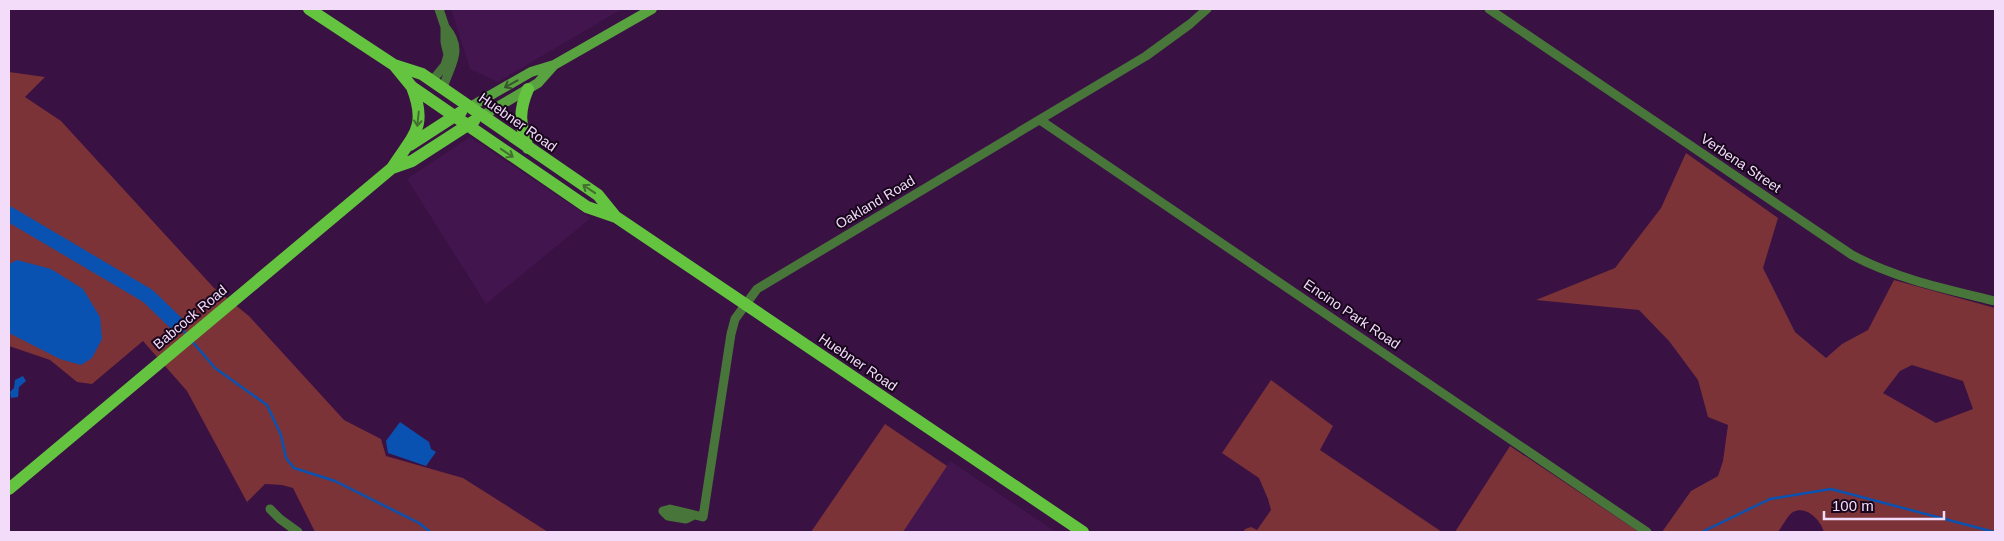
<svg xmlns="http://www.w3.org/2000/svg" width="2004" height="541" font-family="Helvetica,sans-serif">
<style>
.built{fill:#42154e}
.green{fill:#7b3338;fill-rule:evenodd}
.water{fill:#0a52b1}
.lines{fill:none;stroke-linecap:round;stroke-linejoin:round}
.stream{stroke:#0a52b1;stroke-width:2.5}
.river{stroke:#0a52b1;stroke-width:15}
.minor{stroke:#48753a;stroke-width:9}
.secondary{stroke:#58a23f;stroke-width:10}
.primary{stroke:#64c440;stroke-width:12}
.oneway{stroke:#38542e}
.oneway2{stroke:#426f30}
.labels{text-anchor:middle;stroke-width:4;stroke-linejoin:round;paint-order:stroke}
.street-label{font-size:14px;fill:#f3dbfa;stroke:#18071c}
</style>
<rect width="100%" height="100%" fill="#391143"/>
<!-- built -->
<path class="built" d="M451,9h171l-124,73 -28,-13z
M470,137l121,81 -105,86 -79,-125z
M950,461l106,71h-153z"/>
<!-- green -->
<path class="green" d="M9,72l36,5 -20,20 36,24 153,167 35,28 95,104 37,19 5,17 77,22 85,54h-233l-22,-44 -11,-3 -17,-1 -18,18 -60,-111 -44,-50 -51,43 -15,-2 -27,-22 -41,-14z
M1686,153l92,65 -15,50 32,64 31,26 16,-14 26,-14 26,-50 101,28v224h-171c-3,-11 -17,-27 -31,-20 -6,4 -11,15 -15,20h-116l29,-41 27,-15 5,-15 5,-36 -20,-8 -10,-37 -29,-39 -30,-31 -103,-10 79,-32 46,-60zM1912,365l51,16 10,28 -37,14 -53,-30 17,-22z
M1271,380l62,46 -13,24 122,82h-199l2,-3 6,-2 6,3 14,-20 -3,-11 -9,-21 -37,-25z
M885,424l62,42 -44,66h-92z
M1510,446l129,86h-184z"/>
<!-- water -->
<path class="water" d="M17,260l34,9 32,20 17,28 2,22 -10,19 -11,7 -21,-6 -51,-26v-69z
M23,376l3,5 -7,6 -1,10 -7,1 -1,-6 4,-4 1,-8z
M400,422l29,20 2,7 5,3 -10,14 -38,-13 -2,-12z"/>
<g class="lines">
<!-- stream -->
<path class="stream" d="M177,324l9,10
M191,340l24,28 52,37 14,30 5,23 8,10 41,13 84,42 11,9
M1702,532l68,-33 61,-10 163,43"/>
<!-- river -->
<path class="river" d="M9,214l139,82 29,28"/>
<!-- minor -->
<path class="minor" d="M1489,9l363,246c45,24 94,34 143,46
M432,81l13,-16 3,-10 -3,-13v-15l-6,-18
M443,88c7,-24 22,-37 2,-61
M1040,120l607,412
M270,509l10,10 18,13
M663,511l7,-2 33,8 28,-183 4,-15 22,-30 389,-233 44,-32 17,-15
M663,511l5,5 18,3 6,-3"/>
<!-- secondary -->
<path class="secondary" d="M470,107l61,-35 23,-7 98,-56
M482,116l56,-33 16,-18"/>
<!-- primary -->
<path class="primary" d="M309,9l85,56 28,9 176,121 17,21
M394,65l18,22 175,120 29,10 467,315
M410,145l51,-33
M528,148c-8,-25 -10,-35 0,-59
M392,168l20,-7 62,-40
M9,489l383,-321c21,-33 36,-40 20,-81"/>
</g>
<!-- one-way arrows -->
<defs><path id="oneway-shaft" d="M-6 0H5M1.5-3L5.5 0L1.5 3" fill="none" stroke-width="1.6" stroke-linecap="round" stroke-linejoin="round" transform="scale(1.25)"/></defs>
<use class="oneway" href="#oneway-shaft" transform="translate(511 84) rotate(151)"/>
<g class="oneway2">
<use href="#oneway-shaft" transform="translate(418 119) rotate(96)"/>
<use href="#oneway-shaft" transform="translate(507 153) rotate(34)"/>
<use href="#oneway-shaft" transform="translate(589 189) rotate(-146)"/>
</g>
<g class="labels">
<!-- street labels -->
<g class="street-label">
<text transform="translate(518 122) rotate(35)" y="5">Huebner Road</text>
<text transform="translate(1741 163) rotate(34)" y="5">Verbena Street</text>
<text transform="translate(875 202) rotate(-31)" y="5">Oakland Road</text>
<text transform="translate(1352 314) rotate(34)" y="5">Encino Park Road</text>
<text transform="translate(190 317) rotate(-40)" y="5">Babcock Road</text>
<text transform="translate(858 362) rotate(34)" y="5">Huebner Road</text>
</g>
</g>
<!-- border -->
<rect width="2004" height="541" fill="none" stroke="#f3dbfa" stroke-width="20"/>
<!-- scale -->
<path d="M1824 511v8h120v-8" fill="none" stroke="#f3dbfa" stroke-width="2.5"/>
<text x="1832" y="511" font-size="15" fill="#f3dbfa" stroke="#18071c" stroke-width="4" paint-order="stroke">100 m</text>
</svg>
